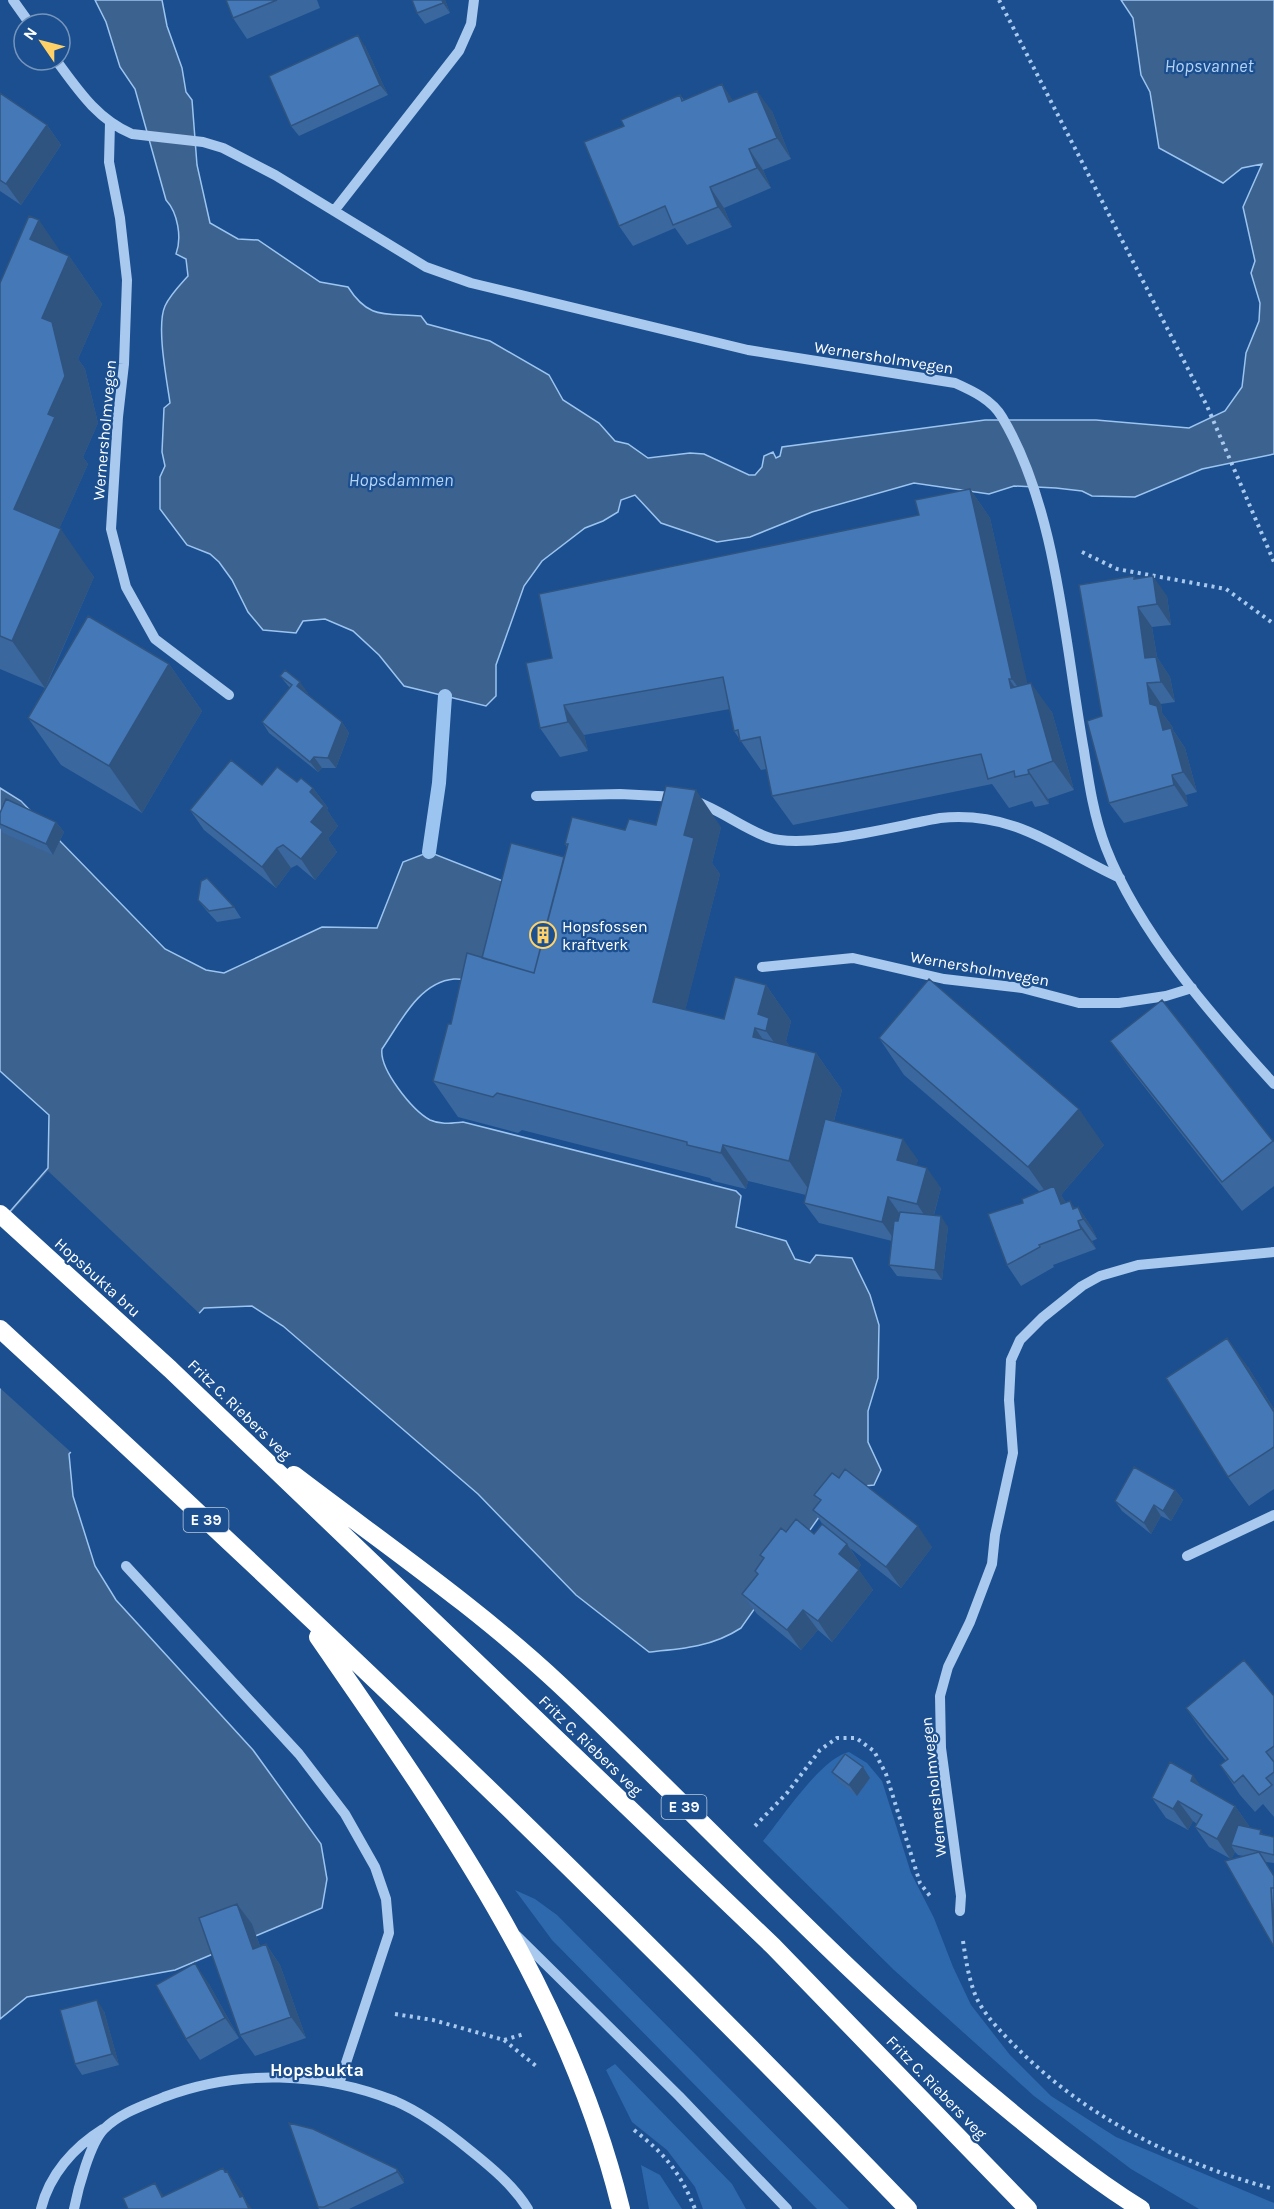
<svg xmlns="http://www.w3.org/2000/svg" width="1274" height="2209" font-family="Karla,sans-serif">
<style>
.green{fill:#2e69ad}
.water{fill:#3c6290;stroke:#9cc4f0;stroke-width:1.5}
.pier{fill:#1b4f8f}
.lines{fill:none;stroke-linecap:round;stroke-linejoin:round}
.stream{stroke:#9cc4f0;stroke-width:14}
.path{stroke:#a9c9ee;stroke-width:4;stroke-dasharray:3 4.5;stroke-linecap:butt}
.minor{stroke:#a9c9ee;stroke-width:10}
.highway{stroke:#fff;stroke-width:18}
.wall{fill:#3a679d;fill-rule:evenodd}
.shaded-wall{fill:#305480}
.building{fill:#4478b7;stroke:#305480;stroke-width:1.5}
.labels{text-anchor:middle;stroke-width:4.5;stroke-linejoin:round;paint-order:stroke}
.shield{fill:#1b4f8f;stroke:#bbcadd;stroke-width:1.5}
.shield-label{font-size:15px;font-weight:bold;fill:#fff}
.street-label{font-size:16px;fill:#fff;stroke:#1b4f8f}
.poi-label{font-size:16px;fill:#fff;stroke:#1b4f8f;text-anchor:start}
.water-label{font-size:18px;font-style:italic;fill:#b5d3f5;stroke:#1b4f8f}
.neighbourhood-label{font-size:18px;font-weight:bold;fill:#fff;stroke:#1b4f8f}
</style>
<rect width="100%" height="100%" fill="#1b4f8f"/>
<!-- green -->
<path class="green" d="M849,1752l18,11 15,18 29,92 23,45 19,49 18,38 39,50 41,41 65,41 158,66v6h-75l-68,-40 -97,-73 -140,-126 -131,-129c19,-23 58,-83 86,-89z
M515,1890l20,9 22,16 292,294h-32l-265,-269z
M615,2064l117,120 14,25h-43l-8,-22 -28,-37 -35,-28 -26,-52z
M641,2165l19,10 22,34h-33z"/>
<!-- water -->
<path class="water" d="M95,0h67l5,26 15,42 4,24 6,8 5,65 13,58 28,16 20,1 62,42 28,5c21,33 37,26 73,29l6,8 63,17 59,34 14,25 36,23 16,18 13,3 20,14 42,-5 14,1 45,21h6l7,-8 2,-11 9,-4 3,6 4,-2 2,-9 203,-27h111l93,8 36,-17 17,-24 4,-34 13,-32 1,-18 -9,-30 4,-12 -12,-54 19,-43 -20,4 -19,15 -64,-35 -9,-56 -9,-17 -8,-57 -12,-18h153v454l-72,15 -67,28 -43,-1 -10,-5 -26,-3 -42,-2 -25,8 -75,-11 -102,29 -62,25 -33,5 -56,-19 -26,-28 -14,5 -3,12 -15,9 -18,7 -43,33 -18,25 -28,79v31l-10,10 -82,-20 -25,-31 -26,-24 -28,-12 -22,2 -7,12 -33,-3 -15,-18 -16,-32 -13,-18 -9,-8 -23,-9 -27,-36v-32l5,-11 -3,-14 2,-44 6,-5c-3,-22 -14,-77 -5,-97 5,-11 15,-21 23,-30l-2,-17 -10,-5c6,-16 2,-41 -10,-54l-31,-111 -15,-22 -14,-45z
M0,788l21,13 144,148 41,21 18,3 98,-46 55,1 26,-66 26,-10 84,33 -26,100c-10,-2 -23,-7 -33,-6 -35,3 -54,44 -72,70 -3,20 30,61 48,71 11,5 22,3 33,2l273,69 5,5 -5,31 50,14 9,18 15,4 6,-8 36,3 18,37 9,30 -1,53 -10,33v31l13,28 -7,15 -10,1 -40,24 -83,118c-29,19 -59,21 -92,24l-73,-57 -98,-101 -195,-168 -31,-20 -48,2 -135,146 4,42 22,70 21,34 137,150 68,94 6,35 -5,29 -147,62 -148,27 -27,22v-796l48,-55 1,-53 -49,-44z"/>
<!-- pier -->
<path class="pier" d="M48,1171l153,144 -128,139 -73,-66v-163z"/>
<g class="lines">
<!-- stream -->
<path class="stream" d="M429,852l10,-69 6,-87"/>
<!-- path -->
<path class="path" d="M999,0l208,406 67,156
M1082,552l35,17 109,20 48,35
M755,1826l32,-33 33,-43 17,-12h19l18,13 12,23 34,109 10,13
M963,1941c3,20 6,40 14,58 9,18 26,35 40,49 70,70 162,116 257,141
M395,2014l38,6 71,20 20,-6
M504,2040l32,26
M634,2130c31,24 46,42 61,79"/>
<!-- minor -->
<path class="minor" d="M13,0l17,24
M56,60c22,30 41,59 76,74l71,8 20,6 52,27 151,92 45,16 277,67 207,33c18,8 37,17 47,34 55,91 63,229 82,334 5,33 10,66 22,97 33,85 107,169 168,236
M110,123l-1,39 11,56 7,62 -3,84 -6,53 -7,112 15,58 29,52 74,56
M334,211l125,-160 12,-27 3,-24
M536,796l84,-2 57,3
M692,800c27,9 49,27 75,37 36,14 132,-12 173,-19 74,-8 117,31 180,60
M762,967l91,-9 91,21 78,9 57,15h40l47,-7 26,-8
M1187,1556l87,-41
M126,1566l173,188 46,60 30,53 11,32 3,34 -50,151
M960,1911l1,-15 -20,-148 -1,-52 8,-29 22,-45 22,-58 3,-29 18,-82 -4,-53 2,-40 9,-20 22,-22 40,-32 18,-10 38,-11 136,-13
M517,1936l162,160 108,113
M41,2209c8,-34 33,-62 62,-80
M74,2209c4,-20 16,-66 30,-80 16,-16 41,-24 60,-32 74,-28 158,-25 231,4 28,12 53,31 76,50 20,16 44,36 57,58"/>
<!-- highway -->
<path class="highway" d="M0,1214l170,155 603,577 255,263
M0,1329c310,285 616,576 908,880
M294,1475c89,68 184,133 266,210 145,136 279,284 433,412 48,40 95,79 148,112
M318,1637c125,181 250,355 303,572"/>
</g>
<!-- wall -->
<path class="wall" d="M226,0h91l3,8 -73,31 -14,-21z
M445,0l5,13 -25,11 -8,-11z
M365,46l23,49 -89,41 -8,-10z
M0,93l47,32 14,20 -40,60 -21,-14z
M680,95l4,5 49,1 39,10 19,48 -28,11 8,18 -47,20 8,19 -45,18 -12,-17 -42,18 -14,-20 5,-100z
M62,253l7,3 33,48 -24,55 7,10 13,54 -15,34 5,7 -29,65 35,48 -48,110 123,-23 33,47 -60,102 -81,-48 -33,-47 17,-30 -45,-19v-386z
M970,489l20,29 37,166 25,28 22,78 -26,9 1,5 -14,3 -3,-6 -23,7 -17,-24 -199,41 -21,-29 -5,-27 -6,1 -27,-39 -4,-22 -146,26 4,16 -28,6 -20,-29 12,-70 367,-143z
M1134,576l2,3 31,17 4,29 -19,2 5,30 13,20 5,25 -14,2 1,9 10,13 1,4 12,18 12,44 -11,3 2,11 -64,17 -15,-20 -7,-87z
M280,676l28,17 -2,1 36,28 7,11 -13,35h-14l-4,4 -49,-39 -7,-11 28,-34z
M297,782l16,6 15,20 -1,2 11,16 -10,13 9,13 -22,28 -18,-15 -6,3 -15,20 -72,-58 -14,-20 72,-25z
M0,813l56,9 8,10 -11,23 -50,-22 -3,-5z
M656,825l65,2 -9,36 8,11 -35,136 39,9 42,-34 25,36 -5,20 4,6 26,6 26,37 -8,31 84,39 -2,5 25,23 -7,27 14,12 -6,53 -45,-4 -8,-11 3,-24 -73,-18 -15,-20 2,-8 -58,-14 -2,8 -33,-8 -3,-3 -188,-48 -4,3 -60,-16 -25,-36 49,-123 82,-101 3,-10 -2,-3 60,-14z
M198,900l36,7 7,11 -24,4 -11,-12z
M1162,1000l112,142v44l-32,25 -111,-141 -21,-29z
M879,1038l225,107 -43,50 5,8 9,5 3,-1 14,21 5,11 -5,2 4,8 -43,16 1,2 -33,19 -14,-21 16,-62 17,-11 -136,-117z
M1248,1367l26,42v80l-25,17 -21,-29z
M1175,1490l8,10 -12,21 -10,-5 -10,18 -29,-23 -7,-10z
M814,1495l118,52 -31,41 -51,-40 11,17 -3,4 15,21 -41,52 -14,-12 -17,20 -44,-36 -15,-20 16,-19 -3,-4 9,-12 -4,-4 26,-23 28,2 9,-9 -10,-15 6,-8z
M1274,1696v121l-11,-13 -8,8 -15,-17 -20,-30 6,-4 -20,-24 -20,-29z
M832,1772l38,6 -13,18 -18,-14z
M1201,1787l34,19 14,20v1l16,8 9,2v26l-8,-1 -35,-3 -22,-12 -14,-20 2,-3 -4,-3 -5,9 -22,-12 -14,-20zM1235,1852l3,3 5,1 -12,3z
M252,1924l8,22 6,-2 14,21 26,73 -51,18 -15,-21z
M209,1984l30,54 -39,22 -14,-21z
M104,2011l15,54 -37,10 -7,-11z
M397,2169l7,10v4l-55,26h-30l-1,-2z"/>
<!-- shaded-wall -->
<path class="shaded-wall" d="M442,0h3l5,13 -7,-10z
M358,35l7,11 23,49 -8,-10z
M722,84l14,21 -7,-3z
M757,91l15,20 19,48 -14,-21z
M47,125l14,20 -40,60 -15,-21z
M749,149l14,21 8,18 -14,-20z
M710,187l14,21 8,19 -14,-20z
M39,220l28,41 2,-5 33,48 -24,55 7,10 13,54 -15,34 5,7 -41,92 -33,-47 34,-95 -6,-96 -12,-79z
M970,489l20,29 43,190 -21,-29z
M61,529l33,48 -49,111 -33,-47z
M1153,576l14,20 4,29 -14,-21z
M1138,607l14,20 5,30 13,20 5,25 -30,-44z
M169,664l33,47 -60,102 -33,-47z
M1009,679l21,29 -19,-20z
M300,682l8,11 -4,4 -7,-11z
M1031,683l21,29 22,78 -21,-29z
M1147,683l14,21 1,9 10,13 1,4 12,18 12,44 -14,-20 -20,-42 -13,-26z
M564,705l20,30 4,16 -20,-29z
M342,722l7,11 -13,35 -8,-10z
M314,757l8,11 -4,4 -8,-10z
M1028,770l20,29 1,5 -20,-30z
M1172,775l14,20 2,11 -14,-21z
M313,788l15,20 -1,2 11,16 -10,13 9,13 -22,28 -14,-21 10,-37 -1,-30z
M696,790l25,37 -9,36 8,11 -42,165 -25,-37 31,-167z
M56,822l8,10 -11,23 -7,-11z
M277,848l14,20 -15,20 -14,-21z
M766,985l25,36 -5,20 9,13 -3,13 -26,-36 -8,-17z
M755,1028l25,36 -27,-27z
M816,1053l26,37 -28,107 -25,-36z
M1079,1109l25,36 -43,50 8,12 -15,-3 -26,-37z
M903,1139l15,21 -6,20 -15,-20z
M723,1145l25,36 -2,8 -25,-36z
M927,1168l14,20 -10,37 -14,-21z
M888,1197l14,20 -6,25 -14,-20z
M1070,1201l12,17 -4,-11 14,21 5,11 -14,-20 -10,-10z
M941,1216l7,11 -6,53 -7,-10z
M1078,1221l14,20 4,8 -15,-20z
M1227,1338l21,29 26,42v3z
M1175,1490l8,10 -12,21 -8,-10z
M1154,1505l7,11 -10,18 -7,-11z
M918,1526l14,21 -31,41 -15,-21z
M847,1544l14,21 -7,9 -15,-20z
M859,1570l14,20 -41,52 -14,-21z
M803,1610l15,20 -17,20 -14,-20z
M863,1767l7,11 -13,18 -8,-11z
M1193,1775l15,21 -17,-15z
M1178,1801l15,20 -5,9 -15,-21z
M1235,1806l14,20 -11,20 -7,-1 4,7 -4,8 -14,-21z
M237,1904l15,20 16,45 -15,-20z
M266,1944l14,21 26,73 -15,-21z
M195,1963l14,21 30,54 -14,-20z
M97,2000l7,11 15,54 -7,-11z
M223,2168l9,13 -5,-10 14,20 6,11 5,7h-4l-8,-12z
M397,2169l7,10v4l-7,-11z
M155,2183l14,21 -7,-7z"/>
<!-- building -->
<path class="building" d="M226,0h51l-44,18z
M412,0h30l1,3 -26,10z
M358,35l22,50 -89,41 -22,-50z
M722,84l7,18 28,-11 20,47 -28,11 8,19 -47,19 8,20 -45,18 -8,-19 -46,20 -35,-84 40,-16 -3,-6 59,-25 2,6z
M0,93l47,32 -41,59 -6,-4z
M29,216l10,4 -9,19 39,17 -27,62 10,4 13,54 -17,38 7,3 -41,92 47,20 -49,112 -12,-5v-353z
M970,489l42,190h-3l2,9 20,-5 22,78 -25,9 1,4 -14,3 -1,-6 -26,8 -7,-25 -209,42 -12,-59 -20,4 -2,-11 -4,1 -11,-54 -159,28 4,17 -28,6 -14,-65 26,-5 -13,-64 380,-79 -4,-15z
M1134,576v3l19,-3 4,28 -19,3 7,51 11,-1 5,25 -14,1 3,21 7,2 6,24 8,-2 12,44 -11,3 2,10 -65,18 -22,-82 15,-5 -23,-131z
M88,616l81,48 -60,102 -81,-48z
M285,670l15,12 -3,4 45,36 -14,36 -14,-1 -4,5 -48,-40 30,-37 -12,-9z
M231,760l31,25 15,-18 20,15 4,-4 12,10 -3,4 14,14 -13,16 12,10 -22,27 -18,-14 -6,3 -15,19 -72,-57z
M666,786l30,4 -12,45 10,3 -41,164 71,17 11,-42 31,8 -8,29 11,4 -3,13 -11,-3 -2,9 63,16 -27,108 -66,-16 -2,8 -34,-8v-3l-190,-49 -4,4 -60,-16 15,-57h3l16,-71 67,20 34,-129h-3l7,-27 53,13 4,-11 27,6z
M6,799l50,23 -10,22 -46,-20v-11z
M511,843l53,14 -30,116 -52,-15z
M207,878l27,29 -25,4 -11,-11 3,-19z
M929,979l150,130 -51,58 -149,-129z
M1162,1000l111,141 -51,41 -112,-141z
M825,1119l78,20 -6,21 30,8 -10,36 -29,-7 -6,25 -78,-19z
M1054,1186l7,18 9,-3 3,8 5,-2 5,12 -5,2 3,8 -42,16 1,2 -33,18 -19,-51 35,-11 -1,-4z
M900,1212l41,4 -6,54 -46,-5 5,-44h4z
M1227,1338l47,74v35l-46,30 -62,-99z
M1134,1467l41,23 -12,21 -9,-6 -10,18 -29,-22z
M845,1469l73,57 -32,41 -73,-57 8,-10 -7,-5 18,-22 7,5z
M796,1519l18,15 8,-10 25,20 -8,10 20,16 -41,51 -15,-11 -16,20 -45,-36 16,-20 -3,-3 9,-13 -4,-3 21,-27 5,4z
M1244,1660l30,36v50l-8,6 8,10v10l-8,6 6,7 -13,10 -16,-20 -9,8 -14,-18 8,-6 -42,-51z
M845,1754l18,13 -14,18 -17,-13z
M1170,1762l23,13 -2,6 44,25 -18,33 -22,-12 7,-12 -24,-14 -5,8 -21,-11z
M1238,1825l23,5 -1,4 14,3v18l-43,-10z
M1259,1852l15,24v12h-3l3,59 -49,-86z
M1271,1888h3v44z
M237,1904l16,45 13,-5 25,73 -51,18 -41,-117z
M195,1963l30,55 -39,21 -30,-54z
M97,2000l15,54 -37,10 -15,-54z
M289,2123l24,6 84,40v3l-73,35h-6z
M223,2168l2,4 2,-1 13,26 3,-1 6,13h-121l-5,-11 32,-15 7,14z"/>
<!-- icons -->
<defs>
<symbol id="building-ring" viewBox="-11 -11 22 22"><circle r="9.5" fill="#1b4f8f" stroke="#ffd166" stroke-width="1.5"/><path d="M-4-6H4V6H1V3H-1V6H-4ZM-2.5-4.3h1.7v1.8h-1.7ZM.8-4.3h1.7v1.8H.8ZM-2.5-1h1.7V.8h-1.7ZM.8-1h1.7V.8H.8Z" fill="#ffd166"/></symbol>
</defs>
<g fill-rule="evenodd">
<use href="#building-ring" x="528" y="920" width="30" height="30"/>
</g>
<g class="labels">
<!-- shield labels -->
<g class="shield">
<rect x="183.5" y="1508" width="45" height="24" rx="4.5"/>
<rect x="661.5" y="1795" width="45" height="24" rx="4.5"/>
</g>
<g class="shield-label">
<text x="206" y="1525">E 39</text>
<text x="684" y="1812">E 39</text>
</g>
<!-- street labels -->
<g class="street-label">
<text transform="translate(884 357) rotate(9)" y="6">Wernersholmvegen</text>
<text transform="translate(104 430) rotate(-85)" y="6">Wernersholmvegen</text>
<text transform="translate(980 968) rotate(10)" y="6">Wernersholmvegen</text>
<text transform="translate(98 1277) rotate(42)" y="6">Hopsbukta bru</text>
<text transform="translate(240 1409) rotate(44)" y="6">Fritz C. Riebers veg</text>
<text transform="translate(591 1745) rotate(44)" y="6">Fritz C. Riebers veg</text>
<text transform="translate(933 1787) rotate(-96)" y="6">Wernersholmvegen</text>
<text transform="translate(937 2087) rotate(46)" y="6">Fritz C. Riebers veg</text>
</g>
<!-- poi labels -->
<g class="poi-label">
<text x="562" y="932">Hopsfossen<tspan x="562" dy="18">kraftverk</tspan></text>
</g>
<!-- water labels -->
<g class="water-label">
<text x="1209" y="72">Hopsvannet</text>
<text x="401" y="486">Hopsdammen</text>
</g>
<!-- neighbourhood labels -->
<g class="neighbourhood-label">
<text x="317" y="2076">Hopsbukta</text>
</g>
</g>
<!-- north arrow -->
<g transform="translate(42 42) rotate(305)"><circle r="28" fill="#1b4f8f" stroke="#7695bc" stroke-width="1.5"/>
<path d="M0-4.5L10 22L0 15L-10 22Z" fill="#ffd166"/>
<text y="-9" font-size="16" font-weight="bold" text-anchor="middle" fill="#ffffff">N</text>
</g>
</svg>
